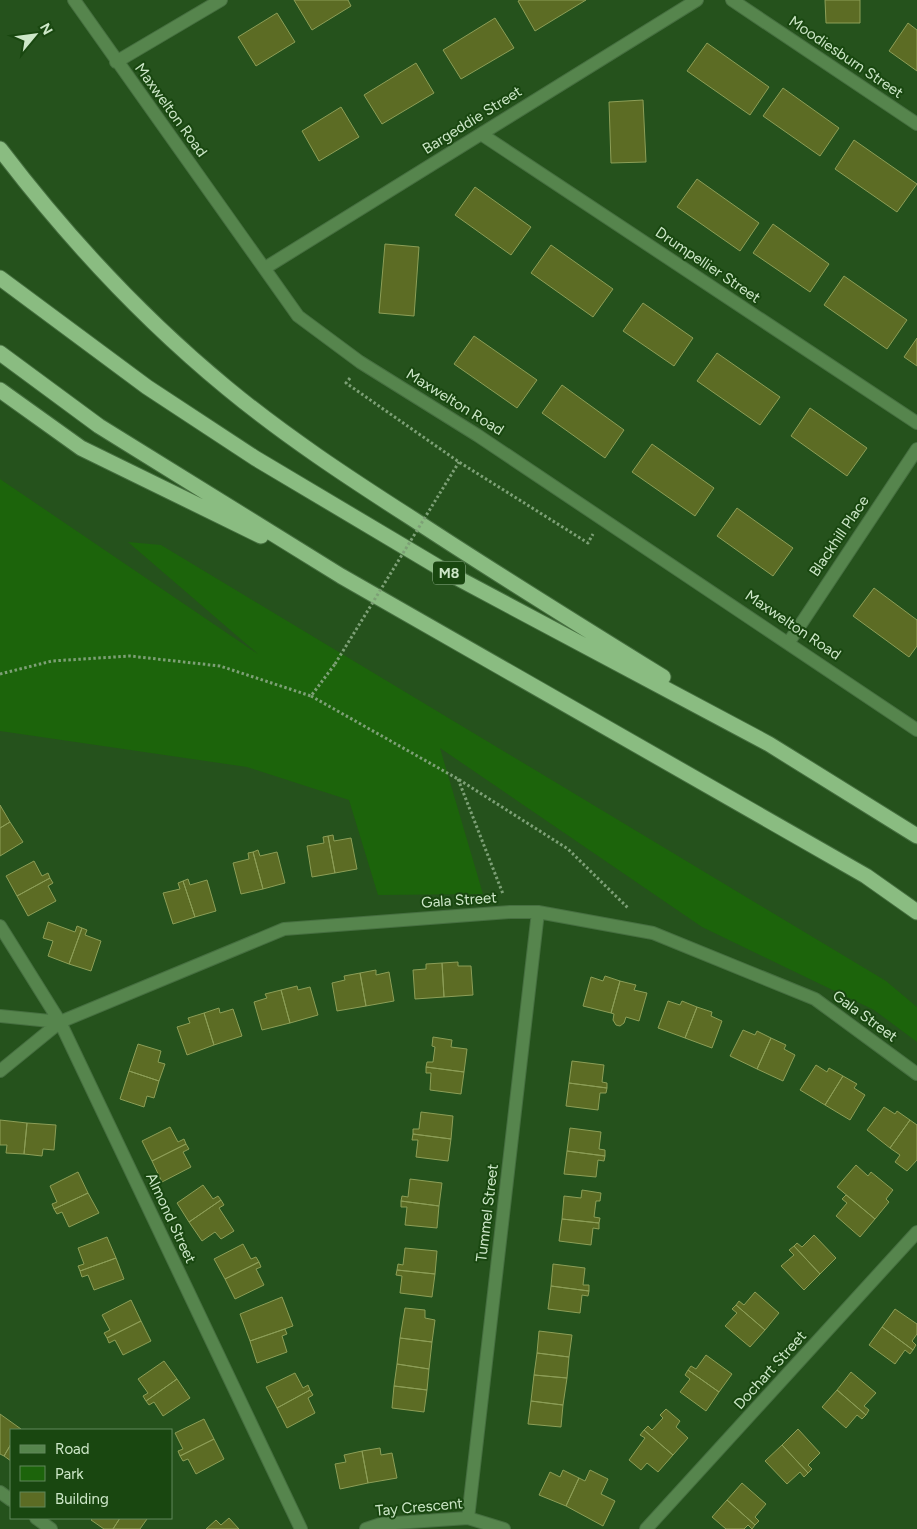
<svg xmlns="http://www.w3.org/2000/svg" width="917" height="1529" font-family="Figtree,sans-serif">
<style>
.green{fill:#1c640b}
.building{fill:#5c6c24;stroke:#8c9e57}
.lines{fill:none;stroke-linecap:round;stroke-linejoin:round}
.minor-casing{stroke:#466f40;stroke-width:14}
.highway-casing{stroke:#466f40;stroke-width:17}
.path{stroke:#7da076;stroke-width:3;stroke-dasharray:2.5 2.5;stroke-linecap:butt}
.minor{stroke:#56854d;stroke-width:12}
.highway{stroke:#8abc81;stroke-width:15}
.path-bridge{stroke:#7da076;stroke-width:3;stroke-dasharray:2.5 2.5;stroke-linecap:butt}
.labels{text-anchor:middle;stroke-width:4;stroke-linejoin:round;paint-order:stroke}
.shield{fill:#194710;stroke:#97b791;stroke-width:1}
.shield-label{font-size:14px;font-weight:bold;fill:#cde7c8}
.street-label{font-size:15px;fill:#cde7c8;stroke:#194710}
</style>
<rect width="100%" height="100%" fill="#25521c"/>
<!-- green -->
<path class="green" d="M0,479l258,175 -130,-112 33,3 725,436 31,26v35l-43,-32 -172,-83 -262,-179 43,146 -105,1 -29,-95 -102,-33 -247,-36z"/>
<!-- building -->
<path class="building" d="M294,0h54l3,6 -39,24z
M520,0h66l-51,31 -17,-30z
M825,0h35v23h-34z
M277,13l18,29 -39,24 -18,-29z
M495,18l19,30 -53,31 -18,-29z
M908,23l9,7v41l-28,-20z
M707,43l62,44 -19,28 -63,-44z
M416,63l18,30 -52,31 -18,-29z
M783,88l56,40 -19,28 -57,-40z
M643,100l3,62 -35,1 -2,-61z
M341,107l18,30 -40,24 -17,-30z
M854,140l63,44 -20,28 -62,-43z
M697,179l62,44 -19,28 -63,-44z
M475,187l56,40 -20,28 -56,-40z
M773,224l56,40 -19,28 -57,-39z
M385,244l34,3 -5,69 -35,-3z
M551,245l62,44 -20,28 -62,-44z
M844,276l63,44 -20,29 -63,-44z
M643,303l50,35 -19,28 -51,-35z
M474,336l63,44 -20,28 -63,-44z
M917,338v28l-13,-9z
M717,353l63,44 -20,28 -63,-44z
M562,385l62,45 -19,28 -63,-45z
M810,408l57,40 -20,28 -56,-40z
M652,444l62,44 -19,28 -63,-44z
M737,508l56,40 -20,28 -56,-40z
M874,588l43,32v26l-8,11 -56,-41z
M0,805l10,17 -10,6z
M10,822l13,20 -23,14v-28z
M333,835l1,6 17,-3 6,31 -22,4 -7,-37z
M328,836l7,37 -23,4 -5,-31 17,-3 -1,-6z
M258,850l2,6 17,-4 8,31 -22,6 -10,-37z
M253,852l10,37 -22,5 -8,-31 16,-4 -1,-6z
M34,861l8,15 6,-3 2,5 -33,18 -11,-20z
M50,878l3,5 -5,3 8,15 -28,15 -11,-20z
M188,879l2,6 17,-5 9,31 -21,6 -12,-36z
M183,881l12,36 -22,7 -10,-31 17,-4 -2,-6z
M48,922l27,10 2,-6 5,2 -13,36 -21,-8 5,-15 -10,-3z
M82,928l5,2 -2,5 16,6 -10,30 -22,-7z
M458,962v4h13l2,29 -29,2 -2,-34z
M442,963l2,34 -29,2 -2,-29 13,-1v-5z
M376,970v5l13,-3 5,29 -28,5 -6,-33z
M360,973l6,33 -29,5 -5,-28 13,-3 -1,-4z
M605,976l15,5 -9,32 -28,-7 8,-29 12,4z
M620,981l16,4 -2,5 13,3 -8,28 -13,-4 -2,6 -4,3 -4,-1 -3,-5 1,-6 -3,-1z
M297,986l1,4 12,-3 8,28 -28,8 -9,-33z
M281,990l9,33 -28,7 -8,-28 13,-4 -2,-4z
M668,1001l12,4 2,-4 15,6 -12,31 -27,-10z
M697,1007l15,5 -1,4 11,5 -10,27 -27,-10z
M219,1008l1,5 13,-4 9,27 -28,9 -10,-32z
M204,1013l10,32 -27,10 -10,-28 13,-4 -2,-5z
M743,1030l12,5 2,-4 14,7 -14,31 -27,-13z
M433,1037l19,3 -1,7 16,2 -3,23 -38,-5 1,-5h6l2,-15 -3,-1z
M771,1038l15,7 -2,4 11,6 -12,26 -26,-12z
M138,1044l23,7 -3,11 7,2 -6,17 -30,-10z
M572,1061l32,4 -2,17 5,1v5l-38,-5z
M816,1065l11,7 2,-4 14,8 -18,29 -25,-15z
M426,1067l38,5 -3,22 -31,-4 1,-17h-5z
M129,1071l30,10 -5,17 -7,-2 -3,11 -24,-8z
M843,1076l14,8 -3,4 11,7 -15,25 -25,-15z
M569,1083l38,5 -1,5h-6l-2,17 -32,-4z
M884,1107l11,7 2,-3 13,9 -20,28 -23,-18z
M421,1112l32,4 -2,23 -38,-5v-5h6z
M0,1120l27,3 -3,31 -18,-1 1,-8h-7z
M910,1120l7,5v35l-10,11 -12,-9 5,-7 -10,-7z
M27,1123l29,2 -2,25 -11,-1 -1,7 -18,-2z
M170,1127l8,15 6,-3 2,5 -34,17 -10,-20z
M570,1128l31,4 -2,17 6,1v6l-38,-5z
M413,1134l38,5 -3,22 -32,-4 2,-17h-6z
M186,1144l3,5 -6,3 8,15 -29,15 -10,-21z
M567,1151l38,5 -1,5 -6,-1 -2,17 -32,-3z
M856,1165l12,11 3,-4 22,18 -7,9 3,3 -14,17 -38,-32z
M78,1172l10,21 -34,16 -2,-5 5,-2 -7,-16z
M410,1179l32,4 -3,23 -38,-5 1,-5 6,1z
M203,1185l10,14 5,-3 3,4 -32,22 -12,-19z
M582,1190l19,3 -1,8h-4l-2,16 6,1 -1,5 -37,-4 2,-23 17,2z
M88,1193l11,20 -30,14 -7,-15 -5,2 -3,-5z
M846,1195l29,24 -15,18 -24,-21 11,-13 -5,-4z
M221,1200l3,5 -5,3 15,23 -13,8 -6,-7 -13,9 -13,-19z
M401,1201l38,5 -2,22 -32,-3 2,-18h-6z
M562,1219l37,4v6l-6,-1 -2,17 -32,-4z
M814,1235l22,23 -16,16 -26,-28 3,-3 5,4z
M107,1237l9,21 -36,13 -2,-5 6,-2 -6,-16z
M243,1244l8,15 5,-2 3,5 -34,17 -11,-20z
M794,1246l26,28 -16,16 -23,-24 13,-11 -5,-5z
M405,1248l32,3 -2,23 -38,-4 1,-6 5,1z
M116,1258l8,21 -30,11 -6,-15 -6,2 -2,-6z
M259,1262l2,5 -5,2 8,16 -29,14 -10,-20z
M553,1264l32,4 -2,17h6v6l-38,-5z
M397,1270l38,4 -3,23 -32,-4 2,-17 -6,-1z
M551,1286l38,5 -1,5 -6,-1 -2,18 -32,-4z
M755,1292l24,21 -14,17 -29,-25 3,-4 5,4z
M282,1297l11,29 -43,15 -10,-27z
M131,1300l10,21 -34,17 -3,-5 6,-3 -8,-15z
M736,1305l29,25 -15,17 -25,-21 12,-13 -5,-4z
M405,1308l20,2v8l10,2 -3,22 -32,-4z
M895,1309l22,15v10l-5,7 4,4 -3,5 -31,-23z
M141,1321l10,20 -28,14 -8,-15 -6,3 -2,-5z
M882,1327l31,23 -3,4 -5,-4 -10,14 -26,-19z
M285,1329l2,5 -5,2 5,16 -30,11 -7,-22z
M539,1331l33,4 -3,22 -32,-4z
M400,1338l32,4 -3,27 -32,-5z
M537,1353l32,4 -2,21 -33,-3z
M706,1355l26,19 -13,18 -31,-22 3,-4 5,3z
M164,1361l13,18 -31,22 -3,-5 5,-3 -10,-14z
M397,1364l32,5 -2,21 -33,-4z
M688,1370l31,22 -13,19 -26,-19 10,-13 -5,-4z
M851,1372l25,21 -12,13 5,4 -3,5 -29,-25z
M295,1373l8,15 5,-3 2,5 -33,18 -11,-21z
M534,1375l33,3 -4,27 -32,-4z
M177,1379l13,19 -27,18 -9,-14 -5,3 -3,-4z
M394,1386l33,4 -3,22 -32,-4z
M310,1390l3,5 -5,3 7,15 -28,15 -10,-20z
M837,1390l29,25 -4,4 -5,-4 -11,13 -24,-21z
M531,1401l32,4 -2,22 -33,-3z
M666,1409l14,12 -4,6 12,11 -15,17 -29,-25 4,-4 4,4 11,-12 -3,-3z
M0,1414l21,15 -10,1v14l-7,12 -4,-2z
M204,1419l10,20 -34,17 -2,-5 5,-2 -8,-16z
M798,1429l22,24 -12,12 4,4 -4,4 -26,-28z
M644,1430l29,25 -15,17 -11,-9 -6,7 -12,-10 16,-22 -5,-3z
M214,1439l10,20 -28,15 -8,-15 -5,2 -3,-5z
M11,1444v17l-7,-5z
M782,1445l26,28 -4,4 -4,-5 -13,12 -22,-23z
M380,1448l1,7 11,-2 5,25 -29,5 -6,-32z
M362,1451l6,32 -28,6 -5,-25 11,-2 -2,-7z
M563,1470l16,8 -13,28 -27,-11 11,-23 10,5z
M590,1470l18,9 -7,15 14,7 -12,25 -37,-20 13,-28 6,3z
M742,1483l24,21 -11,13 4,4 -4,4 -28,-25z
M727,1500l28,25 -3,4 -4,-4 -4,4h-18l-14,-12z
M93,1518h27l-7,11h-9l-13,-9z
M120,1518h24l3,1 -7,10h-27z
M229,1518l10,11h-33l10,-9 5,5z"/>
<g class="lines">
<defs>
<path id="minor" d="M74,0l224,316 62,46 117,73 440,295
M732,0l185,124
M116,62l105,-62
M481,134l436,289
M265,268l432,-268
M789,642l128,-193
M0,926l60,96 241,507
M0,1016l60,6
M0,1071l60,-49 224,-93 226,-17h28l115,21 162,66 102,75
M0,1492l11,8
M36,1518l15,11
M468,1518l70,-606
M366,1529l15,-5 87,-6 36,11
M646,1529l271,-297"/>
<path id="highway" d="M0,149c67,88 142,169 227,239 58,48 122,90 186,131 82,54 166,106 250,158
M0,278l147,109 108,71 195,116 319,170 148,92
M0,353l99,73 242,150 525,300 51,36
M0,390l81,58 180,88"/>
</defs>
<!-- minor casing -->
<use href="#minor" class="minor-casing"/>
<!-- highway casing -->
<use href="#highway" class="highway-casing"/>
<!-- path -->
<path class="path" d="M350,378l-4,5 113,79 129,81 5,-9
M0,674l52,-13 78,-5 90,10 91,30 24,-32
M311,696l147,83 110,70 61,60
M458,779l45,115"/>
<!-- minor -->
<use href="#minor" class="minor"/>
<!-- highway -->
<use href="#highway" class="highway"/>
<!-- path-bridge -->
<path class="path-bridge" d="M335,664l124,-202"/>
</g>
<g class="labels">
<!-- shield labels -->
<rect class="shield" x="433" y="561.5" width="32" height="23" rx="4"/>
<g class="shield-label">
<text x="449" y="578">M8</text>
</g>
<!-- street labels -->
<g class="street-label">
<text transform="translate(846 57) rotate(34)" y="5">Moodiesburn Street</text>
<text transform="translate(171 110) rotate(54)" y="5">Maxwelton Road</text>
<text transform="translate(472 120) rotate(-32)" y="5">Bargeddie Street</text>
<text transform="translate(708 265) rotate(34)" y="5">Drumpellier Street</text>
<text transform="translate(455 402) rotate(32)" y="5">Maxwelton Road</text>
<text transform="translate(839 536) rotate(-56)" y="5">Blackhill Place</text>
<text transform="translate(793 625) rotate(34)" y="5">Maxwelton Road</text>
<text transform="translate(459 900) rotate(-4)" y="5">Gala Street</text>
<text transform="translate(865 1016) rotate(36)" y="5">Gala Street</text>
<text transform="translate(487 1213) rotate(-83)" y="5">Tummel Street</text>
<text transform="translate(171 1218) rotate(65)" y="5">Almond Street</text>
<text transform="translate(770 1370) rotate(-48)" y="5">Dochart Street</text>
<text transform="translate(419 1507) rotate(-5)" y="5">Tay Crescent</text>
</g>
</g>
<!-- legend -->
<rect x="10" y="1429" width="162" height="90" fill="#194710" stroke="#61875a"/>
<rect x="20" y="1445" width="25" height="8" fill="#56854d" stroke="#61875a"/>
<text x="55" y="1454" font-size="15" fill="#cde7c8">Road</text>
<rect x="20" y="1466" width="25" height="15" fill="#1c640b" stroke="#61875a"/>
<text x="55" y="1479" font-size="15" fill="#cde7c8">Park</text>
<rect x="20" y="1492" width="25" height="15" fill="#5c6c24" stroke="#61875a"/>
<text x="55" y="1504" font-size="15" fill="#cde7c8">Building</text>
<!-- north arrow -->
<g transform="translate(35 35) rotate(61)" stroke="#194710" stroke-width="4" paint-order="stroke">
<path d="M0-4L9 19L0 12L-9 19Z" fill="#cde7c8"/>
<text y="-8" font-size="14" font-weight="bold" text-anchor="middle" fill="#cde7c8">N</text>
</g>
</svg>
